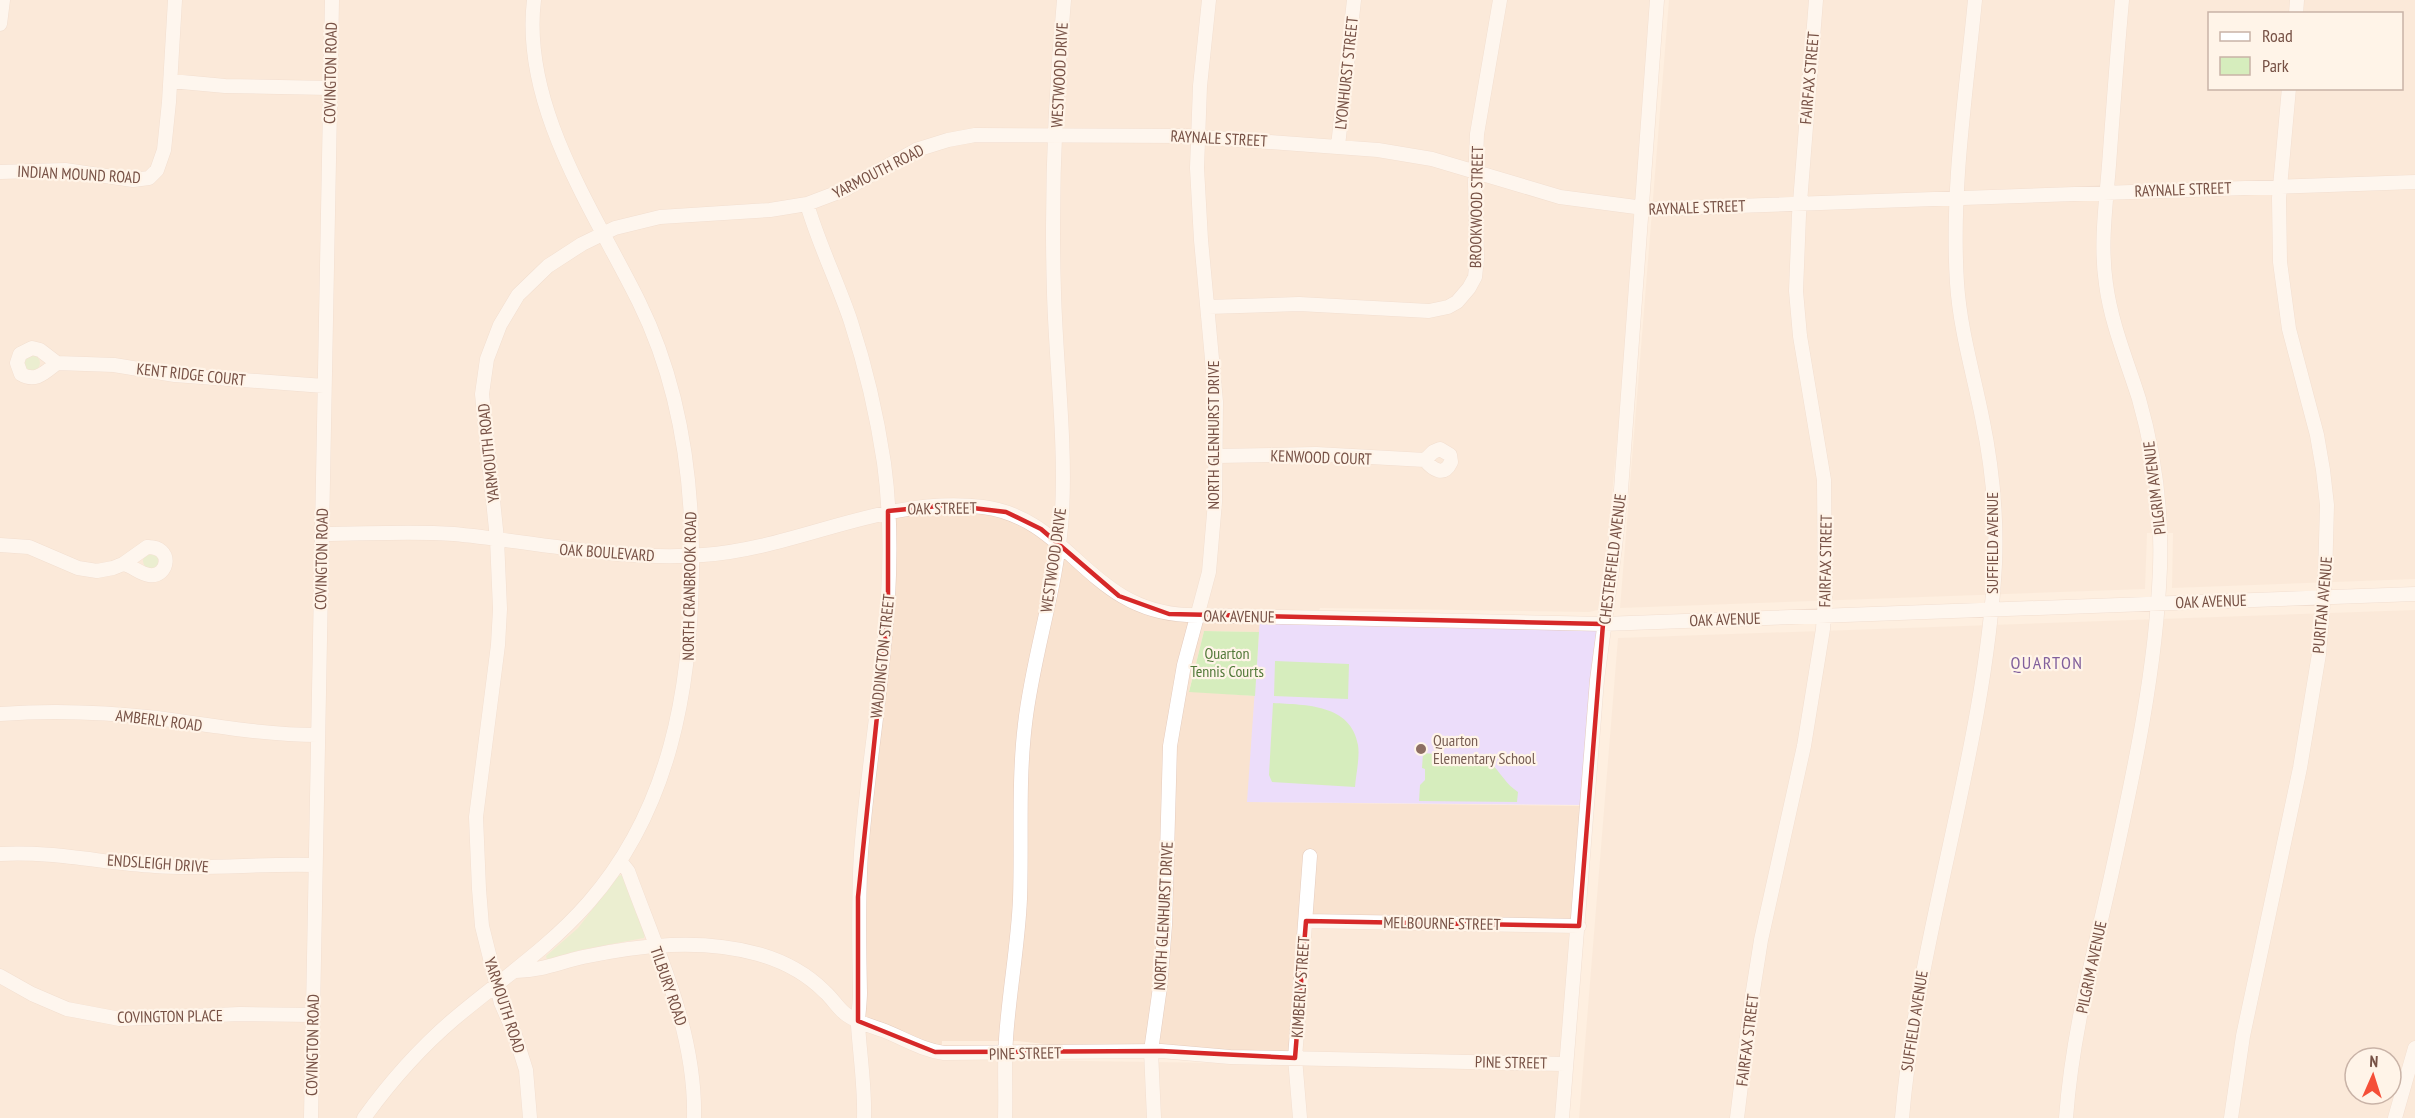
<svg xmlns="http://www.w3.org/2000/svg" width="2415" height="1118" font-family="'PT Sans Narrow',sans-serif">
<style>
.residential{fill:#f9e3d0;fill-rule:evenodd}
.education{fill:#ecddfa}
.green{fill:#d6edbd}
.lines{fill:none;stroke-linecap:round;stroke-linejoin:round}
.minor-casing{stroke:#e5ccbe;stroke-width:15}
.minor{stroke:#fff;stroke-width:14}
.marked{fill:none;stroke:#d62828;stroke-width:4.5;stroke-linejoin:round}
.education-dot{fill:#8d6e63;stroke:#fff4e8;stroke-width:2}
.labels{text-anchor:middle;stroke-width:4.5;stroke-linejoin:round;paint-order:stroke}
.street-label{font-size:16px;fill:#775145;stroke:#fff4e8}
.park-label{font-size:16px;fill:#527939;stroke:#fff4e8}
.education-label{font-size:16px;fill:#785e54;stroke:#fff4e8;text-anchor:start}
.neighbourhood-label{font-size:18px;letter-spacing:1.5px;fill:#815f9c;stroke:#fff4e8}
</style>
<rect width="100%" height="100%" fill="#feefe0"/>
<!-- residential -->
<path class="residential" d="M0,0h1650l-29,395 -13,146 -10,69 -9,2 -269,-4 -4,10h-56l-1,14 -55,-1 -15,60 66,5 -7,106 338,4 -30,312h-1556zM942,1041h75l205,22 -281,-4z
M1669,0h746v579l-243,9 1,-55h-26l-2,56 -525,19zM2210,14h192v74h-192z
M2415,610v508h-836l39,-480zM2355,1058h36v36h-36z"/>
<!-- education -->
<path class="education" d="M1260,617l340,7 -14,181 -339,-3z"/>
<!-- green -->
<path class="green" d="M24 363a8 8 0 1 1 16 0a8 8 0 1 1-16 0Z
M143 561a8 8 0 1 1 16 0a8 8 0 1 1-16 0Z
M1204,631l55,1 -4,64 -66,-4z
M1275,661l74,3 -1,35 -74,-3z
M1273,703c33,2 78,1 85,42 2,12 -2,29 -3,42l-83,-5 -3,-7z
M1423,753l63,5c13,11 18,25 32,34l-1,10 -98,-1 1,-16 5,-5v-11l-3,-1z
M622,875l5,6 18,53 -1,4 -64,12 -33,10 -1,-4 32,-28 40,-52z"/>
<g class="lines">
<defs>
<path id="minor" d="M2296,14l1,-14
M0,24l3,-24
M171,81l54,5 105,2
M1338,146l16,-146
M0,172l65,-2 68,10 16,-2 8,-8 7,-20 5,-48 6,-102
M807,204c12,41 31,79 44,118 15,46 26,94 33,141 18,131 -13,260 -23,390 -3,47 -2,93 -1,140 0,10 -2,21 -2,32 2,31 7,62 6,93
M1208,307l91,-3 130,7 19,-4 9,-5 12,-14 6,-11 2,-19 -2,-75 2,-49 23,-134
M57,363c-12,9 -21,20 -36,11l-4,-11 3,-9 12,-6 8,2 17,13 57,2 61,10 149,11
M1217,456l99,-2 109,6c8,10 19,17 26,2l-1,-7 -10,-6 -7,3 -8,8
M322,534c44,0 87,-3 132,0 83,8 164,27 249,21 97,-7 181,-60 280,-48 87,11 105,104 204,108l416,9 812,-30
M0,545l29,2 49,21 19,3 16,-3 10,-4 24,-17c27,-1 22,31 2,28 -9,-1 -16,-9 -26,-11
M0,714c52,-4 105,-2 157,4 54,7 106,17 161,17
M0,854c53,-3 103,9 155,12 53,4 107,-3 160,-1
M620,861l8,10c29,80 68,160 66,247
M1306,921l273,5
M516,971c24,0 44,-9 67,-14 57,-12 118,-19 175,-3 25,7 49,20 67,38 8,7 14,18 22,23 11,8 25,11 38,16 20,8 37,19 59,22l217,-2 69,6 336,7
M0,976l32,18 35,15 53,10 120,-5 73,1
M311,1118l21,-1118
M364,1118c26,-36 56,-70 90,-99 46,-39 95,-71 135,-117 81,-93 102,-213 103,-333 1,-91 -12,-184 -53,-267 -45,-91 -118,-196 -105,-302
M530,1118l-4,-48 -11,-35 -14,-32 -13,-53 -6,-24 -3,-37 -3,-72 22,-172 2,-36 -3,-70 -15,-145 5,-35 13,-34 18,-30 30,-29 34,-22 33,-16 45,-11 110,-7 37,-6 37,-14 72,-40 32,-10 27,-5 212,1 191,14 54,9 128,38 91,12 764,-27
M1005,1118c1,-26 -1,-53 1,-79 3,-47 12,-93 14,-140 2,-58 -2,-117 5,-175 8,-71 33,-139 37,-211 4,-73 -6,-147 -8,-220 -3,-97 1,-196 10,-293
M1154,1118l-3,-67 9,-64 5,-62 5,-179 14,-81 25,-93 6,-70 1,-100 -15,-162 -4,-72 3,-82 9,-86
M1300,1118l-5,-60 15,-202
M1562,1118l35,-438 18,-133 6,-57 36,-490
M1737,1118l15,-121 9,-57 43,-194 19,-117 2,-31 -1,-118 -24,-144 -4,-45 3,-76 17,-215
M1902,1118c16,-188 83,-366 93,-554 2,-49 -3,-99 -13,-147 -9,-45 -22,-88 -25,-134 -6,-94 9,-189 18,-283
M2066,1118c6,-84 28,-165 46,-246 22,-100 44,-202 48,-304 2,-58 -5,-113 -21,-169 -12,-38 -28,-76 -33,-115 -6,-39 0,-80 3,-119 4,-55 8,-110 13,-165
M2231,1118l12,-82 57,-268 19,-114 6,-75 2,-74 -4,-35 -6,-35 -28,-106 -9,-67 -1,-64 10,-110
M2395,1118l20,-70"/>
</defs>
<!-- minor casing -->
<use href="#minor" class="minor-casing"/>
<!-- minor -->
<use href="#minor" class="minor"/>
</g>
<!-- marked area -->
<path d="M0 0H2415V1118H0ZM948,505l58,7 35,17 78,67 50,18 434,10 -24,302 -273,-5 -11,137 -134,-7 -226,1 -77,-31v-124l30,-285v-101z" fill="#feefe0" fill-opacity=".55" fill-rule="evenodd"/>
<path class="marked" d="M948,505l58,7 35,17 78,67 50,18 434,10 -24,302 -273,-5 -11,137 -134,-7 -226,1 -77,-31v-124l30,-285v-101z"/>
<!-- markers -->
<circle class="education-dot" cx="1421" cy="749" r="6"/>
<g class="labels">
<!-- street labels -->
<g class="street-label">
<text transform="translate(330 73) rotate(-89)" y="6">COVINGTON ROAD</text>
<text transform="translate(1346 73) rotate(-84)" y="6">LYONHURST STREET</text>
<text transform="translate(1059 75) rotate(-87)" y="6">WESTWOOD DRIVE</text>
<text transform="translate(1809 78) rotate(-85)" y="6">FAIRFAX STREET</text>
<text transform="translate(1219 138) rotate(3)" y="6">RAYNALE STREET</text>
<text transform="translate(878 171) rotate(-27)" y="6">YARMOUTH ROAD</text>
<text transform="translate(79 174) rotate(3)" y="6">INDIAN MOUND ROAD</text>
<text transform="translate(2183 189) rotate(-2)" y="6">RAYNALE STREET</text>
<text transform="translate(1476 207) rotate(-89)" y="6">BROOKWOOD STREET</text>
<text transform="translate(1697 207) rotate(-2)" y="6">RAYNALE STREET</text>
<text transform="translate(191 374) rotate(6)" y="6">KENT RIDGE COURT</text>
<text transform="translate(1213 435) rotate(-90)" y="6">NORTH GLENHURST DRIVE</text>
<text transform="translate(488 453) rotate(-96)" y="6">YARMOUTH ROAD</text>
<text transform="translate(1321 457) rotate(2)" y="6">KENWOOD COURT</text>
<text transform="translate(2154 488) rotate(-97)" y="6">PILGRIM AVENUE</text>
<text transform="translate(942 508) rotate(-1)" y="6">OAK STREET</text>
<text transform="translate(1992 543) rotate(-90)" y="6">SUFFIELD AVENUE</text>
<text transform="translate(607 552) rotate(4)" y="6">OAK BOULEVARD</text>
<text transform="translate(321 559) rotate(-89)" y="6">COVINGTON ROAD</text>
<text transform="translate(1612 559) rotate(-83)" y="6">CHESTERFIELD AVENUE</text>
<text transform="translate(1053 560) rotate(-82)" y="6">WESTWOOD DRIVE</text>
<text transform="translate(1825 561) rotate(-89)" y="6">FAIRFAX STREET</text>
<text transform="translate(689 586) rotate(-89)" y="6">NORTH CRANBROOK ROAD</text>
<text transform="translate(2211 601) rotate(-2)" y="6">OAK AVENUE</text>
<text transform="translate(2322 605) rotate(-85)" y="6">PURITAN AVENUE</text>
<text transform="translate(1239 616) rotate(1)" y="6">OAK AVENUE</text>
<text transform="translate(1725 619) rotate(-2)" y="6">OAK AVENUE</text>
<text transform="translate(882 656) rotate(-84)" y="6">WADDINGTON STREET</text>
<text transform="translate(159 720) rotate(7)" y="6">AMBERLY ROAD</text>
<text transform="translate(158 863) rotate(4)" y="6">ENDSLEIGH DRIVE</text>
<text transform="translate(1163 916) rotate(-87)" y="6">NORTH GLENHURST DRIVE</text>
<text transform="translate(1442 923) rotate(1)" y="6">MELBOURNE STREET</text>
<text transform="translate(2091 967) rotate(-78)" y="6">PILGRIM AVENUE</text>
<text transform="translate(669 986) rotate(71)" y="6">TILBURY ROAD</text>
<text transform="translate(1300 987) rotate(-86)" y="6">KIMBERLY STREET</text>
<text transform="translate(505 1005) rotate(72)" y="6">YARMOUTH ROAD</text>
<text transform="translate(170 1016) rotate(-1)" y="6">COVINGTON PLACE</text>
<text transform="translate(1914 1021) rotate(-81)" y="6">SUFFIELD AVENUE</text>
<text transform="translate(1747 1040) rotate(-83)" y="6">FAIRFAX STREET</text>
<text transform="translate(312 1045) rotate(-89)" y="6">COVINGTON ROAD</text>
<text transform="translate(1025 1053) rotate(-1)" y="6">PINE STREET</text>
<text transform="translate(1511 1062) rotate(1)" y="6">PINE STREET</text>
</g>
<!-- park labels -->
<g class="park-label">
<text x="1227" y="659">Quarton<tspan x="1227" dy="18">Tennis Courts</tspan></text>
</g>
<!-- education labels -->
<g class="education-label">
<text x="1433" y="746">Quarton<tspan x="1433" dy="18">Elementary School</tspan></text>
</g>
<!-- neighbourhood labels -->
<g class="neighbourhood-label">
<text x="2047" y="669">QUARTON</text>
</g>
</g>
<!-- legend -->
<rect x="2208" y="12" width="195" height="78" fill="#fff4e8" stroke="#c9b3a7" stroke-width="1.5"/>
<rect x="2220" y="32" width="30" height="9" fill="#ffffff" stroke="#c9b3a7" stroke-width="1.5"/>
<text x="2262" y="42" font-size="18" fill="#775145">Road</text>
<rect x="2220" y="57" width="30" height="18" fill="#d6edbd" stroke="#c9b3a7" stroke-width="1.5"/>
<text x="2262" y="72" font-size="18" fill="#775145">Park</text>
<!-- north arrow -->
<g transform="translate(2373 1076) rotate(3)"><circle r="28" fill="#fff4e8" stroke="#c9b3a7" stroke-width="1.5"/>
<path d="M0-4.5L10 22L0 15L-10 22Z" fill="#f54f38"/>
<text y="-9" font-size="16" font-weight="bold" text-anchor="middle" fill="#775145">N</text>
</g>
</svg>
